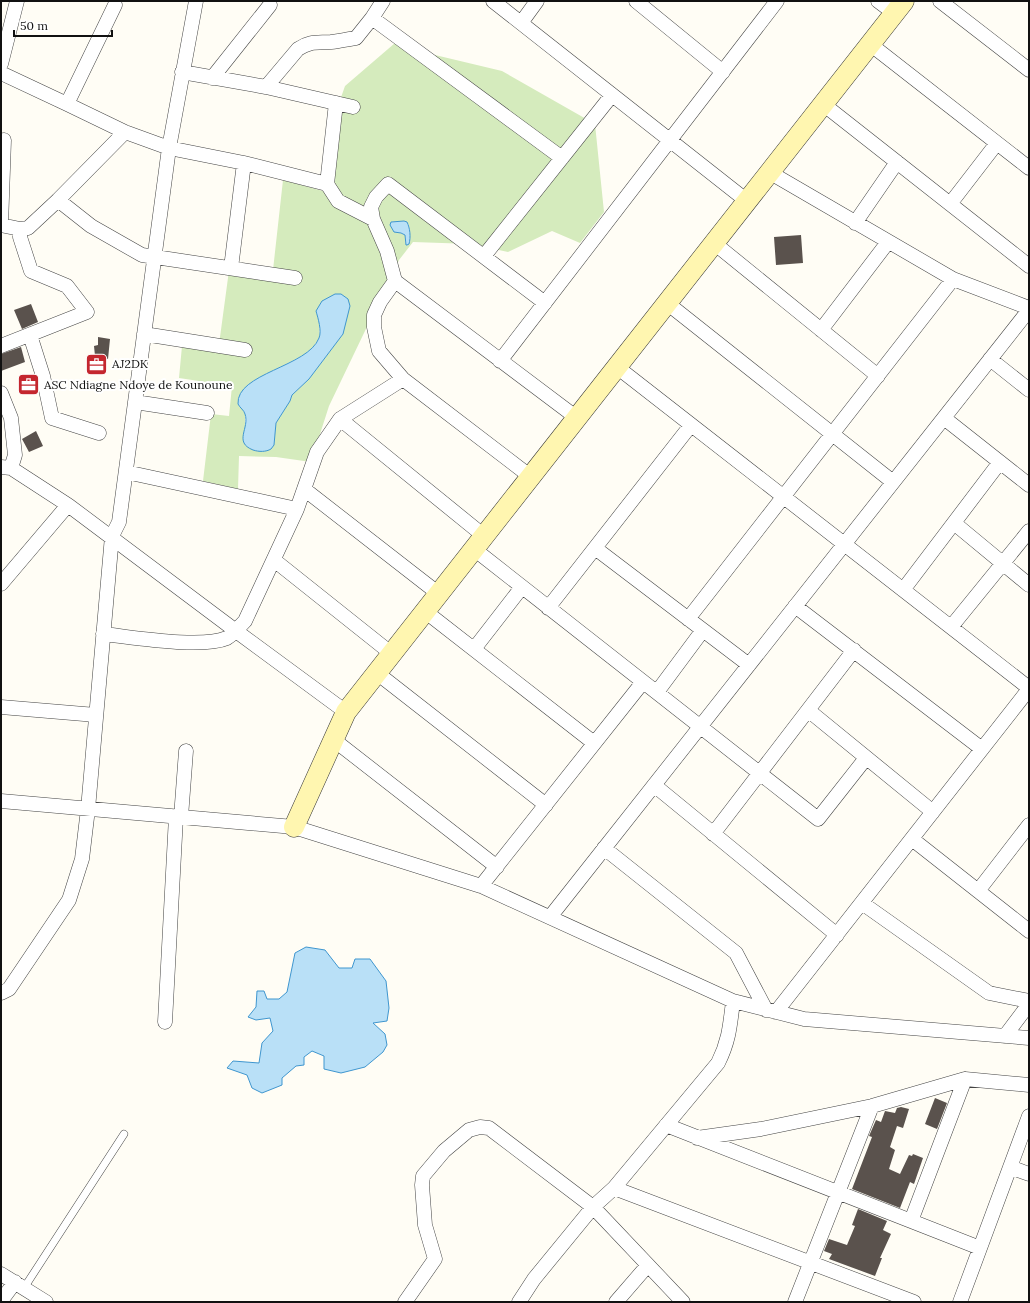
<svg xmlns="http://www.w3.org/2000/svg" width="1030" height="1303" font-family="Lora,serif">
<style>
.green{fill:#d5ebbd;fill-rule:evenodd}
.water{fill:#b9e0f7;stroke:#3f96cf}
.building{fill:#5a524d}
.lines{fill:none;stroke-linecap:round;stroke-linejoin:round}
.lane-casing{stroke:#444;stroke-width:8}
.street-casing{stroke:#444;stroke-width:15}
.secondary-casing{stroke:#333;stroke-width:21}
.lane{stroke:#fff;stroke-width:7}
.street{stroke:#fff;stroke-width:14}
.secondary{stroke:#fff6b0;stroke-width:20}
.labels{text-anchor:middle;stroke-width:4;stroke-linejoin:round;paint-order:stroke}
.poi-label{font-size:12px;fill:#111;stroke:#fff;text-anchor:start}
</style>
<rect width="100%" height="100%" fill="#fffdf5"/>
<!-- green -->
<path class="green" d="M395,43l40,12 67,16 93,53 9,88 -24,31 -28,-12 -44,21 -37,-8 -58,-2 -14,18 -70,146 -18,56 -35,-5 -37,-1 -1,33 -35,-8 8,-67 18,2 3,-30 -53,-8 3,-32 36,6 12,-89 43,7 10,-90 47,13v-64l15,-43zM404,221l5,4 1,13 -5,5v-8l-7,-3 -7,-10zM319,325l24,9 -34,45 -17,16 -2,6 -14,22 -2,22 -29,-21v-11l-7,-12v-2l8,-12 7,-6 53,-27 8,-8 6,-9z"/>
<!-- water -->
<path class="water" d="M404,221l3,1c3,6 4,15 2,22l-2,1h-1l-1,-10 -4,-2 -7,-1 -4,-7 1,-3z
M335,294h6l7,5 2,7 -7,28 -34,45 -17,16 -2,6 -14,22 -2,22 -3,4c-5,3 -12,3 -18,1 -20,-8 -3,-22 -8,-36 -1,-4 -5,-6 -7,-10 -2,-31 70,-37 81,-66 3,-7 -1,-20 -3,-27l6,-10z
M306,947l19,3 14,18h13l3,-9h15l16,22 3,27 -2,13 -14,2 12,11 2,11 -4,7 -18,15 -24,6 -17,-4v-13l-12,-5 -8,6v8l-8,1 -14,12v7l-20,8 -10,-5 -5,-13 -20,-7 6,-7 26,2 3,-20 11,-12 -3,-13 -14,2 -8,-3 8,-10 1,-16h7l3,8h12l8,-7 8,-39z"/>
<!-- building -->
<path class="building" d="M801,235l2,28 -27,2 -2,-28z
M31,304l7,18 -16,7 -8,-19z
M98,337l12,2 -2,20 -13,-3 -1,-10 4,-1z
M21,347l4,15 -24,9v-17z
M36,431l7,15 -14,6 -7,-13z
M935,1098l12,5 -10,26 -12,-5z
M901,1107l8,2 -6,19 -6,-2 -7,21 5,3 -6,19 11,5 9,-19 3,1 1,-2 10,4 -9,26 -4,-2 -10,26 -48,-19 20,-52 -3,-1 7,-16 5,2 4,-11 10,2 2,-5z
M858,1209l29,12 -4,9 8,4 -11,24h2l-7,18 -46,-17 3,-5 -8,-3 5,-12 18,6 8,-19 -3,-1z"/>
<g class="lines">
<defs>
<path id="lane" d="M24,1288l100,-154"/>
<path id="street" d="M383,1l-11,17 190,140
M493,1l254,200
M636,1l87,71
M878,1l16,12
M940,1l89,69
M521,23l16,-22
M870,44l159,124
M1,64l16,-63
M182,72l84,15 87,20
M1,73l66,31 58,28 44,16 75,15 83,21
M212,78l58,-73
M266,87l32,-38c12,-8 19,-6 33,-7 9,-1 17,-3 25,-4l16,-20
M336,103l-9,81 11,17 35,18
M67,104l48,-99
M823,104l206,162
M769,172l184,107 76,29
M58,200l33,26 51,29 153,23
M950,204l47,-61
M855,223l42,-61
M1,225l19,4 8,-1 30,-28 67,-68
M1,225l3,-85
M714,243l164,133
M484,256l128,-161
M231,268l13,-105
M395,281l182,137
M667,303l226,179
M821,330l67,-88
M144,334l101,16
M30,335l13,41 9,42 47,15
M1,346l86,-34 -20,-26 -36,-15 -11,-34v-8
M990,359l39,31
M500,361l277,-360
M617,367l412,321
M1,393l10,25 4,37 -4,13
M135,402l72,11
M944,418l85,67
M340,419l144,117
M1,467l10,1 57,37 168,126 110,81
M126,472l171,37
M531,477l-128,-98 -24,-28 -5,-24v-12l6,-13 15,-21 -8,-30 -14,-32 -2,-12 5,-10 12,-13 157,119
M304,489l135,105
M954,523l75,62
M595,548l154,117
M474,549l344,270 48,-61
M274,560l118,94
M1,584l67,-79
M903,590l97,-128
M795,606l187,143
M548,608l143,-183
M426,612l168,131
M688,619l265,-340
M951,627l78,-96
M103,634c29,3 98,15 124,4 7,-4 12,-11 18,-17l52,-112 20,-57 23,-33 63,-40
M474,649l48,-62
M377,673l169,132
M657,692l46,-62
M1,707l95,8
M808,710l125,102
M334,740l163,127
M654,785l183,150
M1,801l293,26 187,59 252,115 71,18 225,19
M181,817l5,-66
M713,834l141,-184
M912,839l117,92
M604,848l132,105 30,57
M481,886l162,-204
M978,891l51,-66
M862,903l127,90 40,8
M550,917l479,-607
M1,993l8,-4 60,-89 13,-41 6,-50 24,-273 7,-14 50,-374 27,-147
M776,1012l253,-323
M165,1022l11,-205
M1005,1036l24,-32
M666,1125l314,123
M697,1138l64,-9 111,-23 93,-27 64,6
M1010,1167l19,7
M614,1188l300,114
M911,1221l54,-142
M1,1274l45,28
M1,1301l14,-19
M405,1302l30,-43 -10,-34 -3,-40 1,-9 21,-25 25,-21 11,-3 9,1 104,79 90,95
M519,1302l15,-23 59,-72 21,-19 104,-125c11,-22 12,-37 15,-62
M616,1302l32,-37
M795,1302l77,-196
M960,1302l69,-186"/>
<path id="secondary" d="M294,827l52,-115 558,-711"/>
</defs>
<!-- lane casing -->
<use href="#lane" class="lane-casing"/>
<!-- street casing -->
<use href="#street" class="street-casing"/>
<!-- secondary casing -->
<use href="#secondary" class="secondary-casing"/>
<!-- lane -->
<use href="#lane" class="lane"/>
<!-- street -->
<use href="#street" class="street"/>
<!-- secondary -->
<use href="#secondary" class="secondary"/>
</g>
<!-- icons -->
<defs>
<symbol id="office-square" viewBox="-11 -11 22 22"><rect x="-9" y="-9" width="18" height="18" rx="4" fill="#c4262e" stroke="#fff"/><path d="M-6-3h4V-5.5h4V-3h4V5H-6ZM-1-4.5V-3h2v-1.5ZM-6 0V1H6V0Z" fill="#fff"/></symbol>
</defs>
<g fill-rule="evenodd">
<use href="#office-square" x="84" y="352" width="25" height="25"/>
<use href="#office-square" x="16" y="372" width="25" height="25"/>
</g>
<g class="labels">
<!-- poi labels -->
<g class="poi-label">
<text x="112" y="368">AJ2DK</text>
<text x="44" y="389">ASC Ndiagne Ndoye de Kounoune</text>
</g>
</g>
<!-- border -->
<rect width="1030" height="1303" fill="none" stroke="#111111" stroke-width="4"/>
<!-- scale -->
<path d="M14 30v6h98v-6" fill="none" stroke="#111111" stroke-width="2"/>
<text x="20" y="30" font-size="12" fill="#111111" stroke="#ffffff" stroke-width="3" paint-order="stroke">50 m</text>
</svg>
